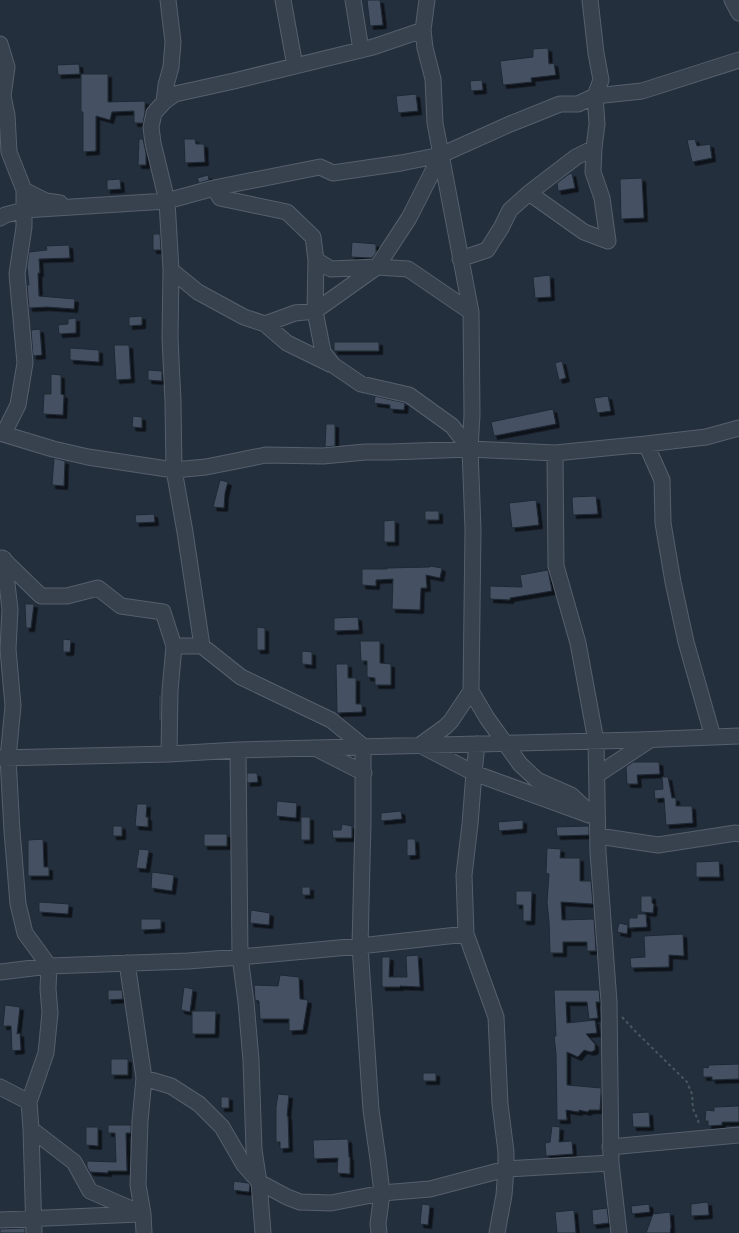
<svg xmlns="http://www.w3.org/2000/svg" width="739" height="1233" font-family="'Public Sans',sans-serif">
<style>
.building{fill:#455162;stroke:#1f2835;filter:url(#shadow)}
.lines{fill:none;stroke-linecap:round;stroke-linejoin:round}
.minor-casing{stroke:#565f6c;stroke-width:17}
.path{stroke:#44595c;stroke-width:2;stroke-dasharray:3 3;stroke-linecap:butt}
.minor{stroke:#38414e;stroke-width:15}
</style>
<defs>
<filter id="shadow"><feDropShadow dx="3.5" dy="3.5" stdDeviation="0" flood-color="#0009"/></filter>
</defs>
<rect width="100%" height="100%" fill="#242f3e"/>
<!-- building -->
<path class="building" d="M367,0h13l3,25 -13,1z
M548,48l1,16 5,-1 2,12 -25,3 1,4 -29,3 -3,-24 33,-4v-8z
M79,64l1,10 -22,1 -1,-10z
M81,74h27v28l37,-1v11l-2,11h-9v-12l-22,1 -2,8 -14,-4v35l-13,1v-40h-2z
M482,80l1,10 -12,1 -1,-10z
M416,94l2,17 -20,2 -2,-17z
M139,139h4l3,14v12h-8z
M184,139h11l1,5h8l1,18 -20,1z
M695,139l2,7 13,-2 2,14 -20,4 -5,-22z
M572,173l3,15 -17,3 -1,-8 12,-9z
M208,175l1,5 -10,3 -2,-5z
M642,178l2,40 -23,1 -1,-40z
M120,179l1,10 -14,1v-10z
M153,234h7l1,16h-8z
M352,242l24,2v9l-4,5 -21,-1z
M69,245l1,13 -31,1 1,14h-2l1,23 36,3 -1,10 -27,-2 -18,1 -2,-23h2l-2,-18 2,-15 18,-2 -1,-4z
M550,275l1,22 -16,1 -2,-21z
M142,316v9l-13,1v-9z
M76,318v15l-17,1 -1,-9 10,-1v-5z
M40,329l2,26 -9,1 -2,-26z
M334,342h45v9h-45z
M114,345h15l2,34 -15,1z
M70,348l29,2v12l-29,-2z
M562,361l4,17 -7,2 -4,-17z
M148,370l14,1v10l-14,-1z
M51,374l10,1v19l3,1 -1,20 -20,-1 1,-20h7z
M375,396l30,7 -1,7 -14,-1v-4l-16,-2z
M608,396l3,15 -14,2 -3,-15z
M553,409l3,15 -62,12 -3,-14z
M133,416l9,1v11l-10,-1z
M326,424h9v22l-10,1z
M54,458l11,3 -1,25 -12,-1z
M220,480l8,2 -3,11 -1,15 -11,-1z
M596,496l2,18 -25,1 -1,-18z
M536,500l3,25 -27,3 -3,-25z
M425,511h14v9h-14z
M154,514l1,8 -19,1 -1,-8z
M395,520v22h-11v-21z
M430,566l12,2 -2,10 -14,-3 1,13h-6l-1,22 -28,-1 1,-30 -17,1v6l-14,-1v-16h25v-1l43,-1z
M548,570l4,21 -42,7v2l-20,-1v-13l32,1 -2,-12z
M25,604h9l-3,24h-5z
M358,617l1,13 -25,1v-13z
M257,627l8,1v22h-8z
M63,639l8,1 -1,12h-7z
M360,641h20v22l11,1v21h-16v-7l-8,-1v-16h-6z
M302,651l10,1v13l-10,-1z
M336,664h12v14h8v26h6v8l-25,1z
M159,694l2,1v26h-2z
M633,762h26l1,12 -23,1 1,9h-11l-1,-17z
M247,773h10l1,9 -11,1z
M662,777h6l4,21h4v8h16l1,17 -27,2 -2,-27 -9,1 -1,-9 9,-1z
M277,801l20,2 -1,15 -20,-2z
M137,804h10l-1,13h2v10l-13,-1z
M401,811l1,8 -21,2v-8z
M301,817h9v23h-9z
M523,820v9l-24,2 -1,-9z
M342,824l10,2v12h-19l-1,-8h9z
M113,826h9v10h-9z
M589,826v9l-32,1 -1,-9z
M204,834h23v12h-23z
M43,839l1,28h5v9h-21v-36z
M407,839h8l1,16 -9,1z
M547,848l14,1 -1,9h20v23h11l2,23 -32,-2 1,18 32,-1 2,32h-9v-9h-24v11h-13l-1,-32 -2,-19 2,-28 -3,-1z
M139,849l10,1 -3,19 -10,-1z
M719,861l1,16h-24v-15z
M152,872l22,3 -2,16 -21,-3z
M302,887h8v8h-8z
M516,891h16l-1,30h-8v-16h-7z
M641,896h11v7l2,1 -1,9 -12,-1z
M39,902l30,2 -1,10 -29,-2z
M251,910l19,3 -1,12 -19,-2z
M637,914h9l1,13 -18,1v-10h8z
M141,919h20v10l-20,1z
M619,923l9,2 -1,9 -10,-2z
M683,934l1,22 -15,-1v12l-38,1 -1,-10 15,-1 -1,-21z
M418,955l2,32 -20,-1v1h-18v-30h8l-1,20h18l-1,-21z
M280,975l19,2 1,22 8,1 -5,30 -14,1v-12h-29l-1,-18 -4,-1 -1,-15 24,1z
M184,987l9,2 -3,23 -9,-2z
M108,990h14l1,9 -15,1z
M554,990h45l1,12h-4l2,16 -9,1 -2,-17h-21l1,21 28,-3 2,13 -11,1 9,10v6l-4,2 -7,-2 -6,7 -11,-5v33l34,3v5l-1,17h-11l-1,2 -9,-2v2l-13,-2 1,10h-10l-1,-66 -2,-18h2z
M5,1005l15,2 -3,27 3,-1 1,17 -9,1 -1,-25h-8z
M192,1011h24l-1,23h-23z
M111,1059h17v16h-17z
M739,1064v15l-27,1v-3h-9v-10l5,1 1,-3z
M423,1073h13v8h-13z
M278,1094l11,1 -2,21h1l1,32 -9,1v-7h-4v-35z
M221,1097h8v11h-8z
M739,1106v16h-17v3l-14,1v-5h-3l1,-11 8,1v-4z
M649,1112l1,15h-17l-1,-14z
M108,1125h23v8h-5l1,38h-19v2l-18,-1 -3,-5v-6l29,1 -1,-29h-7z
M552,1126l8,1 -1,15 13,-1 1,13 -27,2 -1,-13 5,-1z
M86,1127h12v19l-12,-1z
M348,1139l1,18h1v17l-13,-1 1,-15 -24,1 -1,-19z
M234,1181l14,2 2,2 -1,7 -16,-2z
M708,1202l1,13 -18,1v-12z
M422,1204l8,1 -2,20 -8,-1z
M649,1204l1,8 -18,2 -1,-8z
M607,1208l2,15 -16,2 -1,-15z
M574,1210l2,23h-19l-2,-21z
M670,1212l1,15 -1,6h-24l7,-19z
M25,1228v5h-25v-4z"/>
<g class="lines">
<defs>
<path id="minor" d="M283,0l12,66
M353,0l8,50
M427,0l-4,30 2,18 8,31 2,44 36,189 1,103 -2,34 3,80 -2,162 16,27 33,46 17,16 34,15 26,24
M732,0l7,13
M0,44l7,23 -4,29 4,19 2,37 15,38 22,11 14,2
M164,102l2,-17 5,-18 2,-25 -5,-42
M214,188l6,10 67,14 26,25 3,23 -1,51 8,41 10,13 28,19 48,11 43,31 18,23
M529,193l55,39 24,9 -6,-43 -9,-26 1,-24 3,-24 -2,-28 6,-16 -5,-27 -6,-53
M0,218l5,-3 19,-5 143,-9 47,-13 106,-21 13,6 68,-10 40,-8 69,-31 50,-20h18l17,-8 47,-5 97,-31
M460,259l27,-9 14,-22 9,-18 19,-17 47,-36 18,-9
M316,260l15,9 46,-2 31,2 63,43
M171,270l27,22 46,25 21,7 30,-11 20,-2 62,-44 32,-49 32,-63
M265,324l22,19 43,21
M0,433l53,16 35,8 86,13 32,-3 60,-12 57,1 42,-4h25l80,-3 85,4 91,-9 60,-7 33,-9
M4,433l14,-28 7,-42 -8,-89 7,-47v-37
M646,444l16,36 1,43 10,59 13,60 27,95
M555,453l1,113 22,77 18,98 2,111 11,150 2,161 8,70
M2,558l39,38h26l31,-8 23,18 42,6 11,34 -4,45 -1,63
M0,560l4,-1 6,50 -2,40 5,57 -5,52 4,73 6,73 7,29 24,33 -1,23 2,24 -4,40 -17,49 2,27 3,104
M174,646h28
M471,691l-20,30 -6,6 -25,18 54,28 115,42
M477,744l-3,29 -4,51 -6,51 2,59 30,83 4,87 6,48v17l-2,26 -7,38
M315,748l49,25
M238,750l2,207 6,45 5,58 3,90 5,32 4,51
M0,758l169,-4 69,-4 400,-10 101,-4
M597,775l53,-35
M598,836l60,9 78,-12 3,1
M127,963l17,115 -4,43 -2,64 5,29 1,19
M0,972l49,-6 139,-5 52,-4 120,-11 106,-12
M144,1078l27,8 28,18 23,23 22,38 15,17 28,15 13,5 31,1 51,-10 48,-4 76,-20 105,-6
M0,1087l29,15
M31,1129l43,33 16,29 53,23
M610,1147l129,-12
M0,1220l139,-6
M379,1233l-1,-9 4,-31 -4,-34 -7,-49 -11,-164 3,-124v-76l-32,-26 -90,-43 -39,-31 -17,-114 -11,-62 -1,-68 -3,-64 1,-68 -4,-69 -14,-58 -2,-16 3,-14 10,-11 11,-8 59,-13 139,-34 50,-17"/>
</defs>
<!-- minor casing -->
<use href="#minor" class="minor-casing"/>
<!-- path -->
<path class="path" d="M622,1017l14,15 51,50 5,12 1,15 5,11 1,6"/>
<!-- minor -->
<use href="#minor" class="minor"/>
</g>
</svg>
